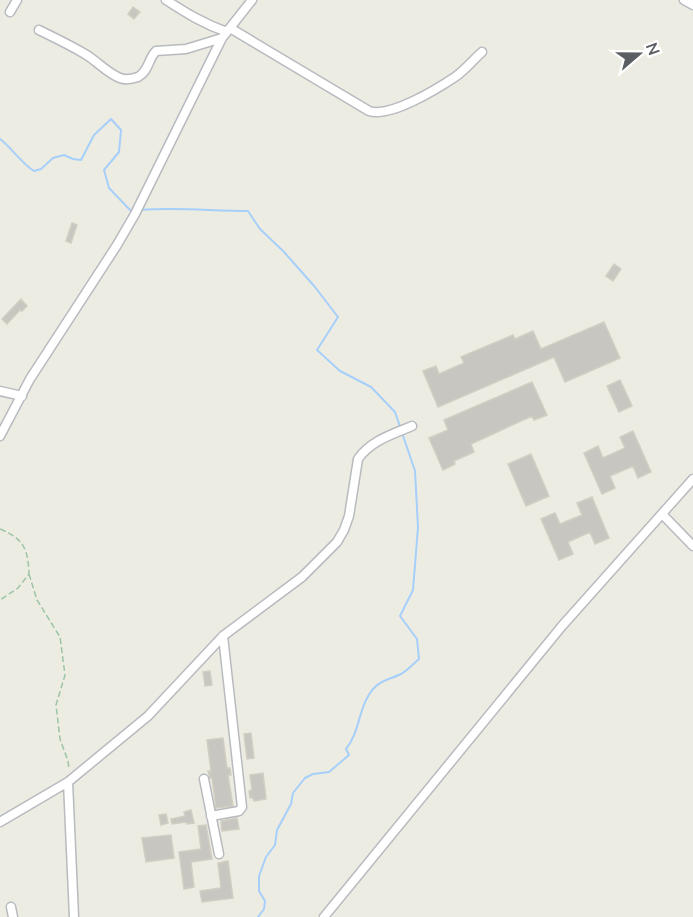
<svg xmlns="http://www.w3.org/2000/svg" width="693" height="917" font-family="'Nunito Sans',sans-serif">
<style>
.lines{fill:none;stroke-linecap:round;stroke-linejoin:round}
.stream{stroke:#a6cffa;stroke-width:2}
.building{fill:#c8c6c0;stroke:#d1cec2;stroke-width:1.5}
.minor-casing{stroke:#b8babf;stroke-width:11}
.path{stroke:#9bc4aa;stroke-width:1.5;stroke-dasharray:6 3;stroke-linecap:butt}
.minor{stroke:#fff;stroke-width:8}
</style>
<rect width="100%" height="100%" fill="#edece3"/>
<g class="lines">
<!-- stream -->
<path class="stream" d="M0,139c13,10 21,24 34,32l7,-2 12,-11 11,-3 9,4 8,1 13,-25 17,-16 10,11 -2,22 -15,18 5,18 22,23 4,-1
M141,210c35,-3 71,1 107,1l12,18 24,23 31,35 23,30 -21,33 23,21 31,16 24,25 20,59 3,56 -5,63 -13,26 17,23 2,20c-6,5 -11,11 -18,15 -8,4 -19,6 -25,12 -18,17 -15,45 -30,63l3,6 -20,17 -16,2 -8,4 -12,15 -2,11 -14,26 -2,15 -9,12 -7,19v15l6,10 -1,8 -6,8"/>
</g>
<!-- building -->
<path class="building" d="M133,7l7,5 -6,7 -6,-5z
M72,223l5,2 -6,18 -5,-2z
M614,264l7,5 -8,12 -7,-5z
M21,299l6,7 -5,5 -2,-1 -13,14 -5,-5z
M604,322l16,36 -55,24 -11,-25 -116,50 -15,-36 13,-5 3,8 25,-11 -3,-6 52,-22 2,4 18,-8 8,18z
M620,380l12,26 -13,6 -12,-26z
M532,382l15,33 -13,5 -2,-4 -61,28 3,8 -20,9 1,3 -12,6 -14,-32 19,-8 -4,-10z
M633,431l18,41 -13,6 -5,-12 -23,10 5,12 -13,6 -18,-41 14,-7 5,12 22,-10 -5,-11z
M531,454l18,42 -23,10 -18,-42z
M592,497l17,41 -14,6 -5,-12 -22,10 5,12 -14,6 -18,-41 14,-6 5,11 22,-9 -5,-12z
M210,671l2,14 -7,1 -2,-14z
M251,733l3,25 -7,1 -3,-25z
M223,738l4,30h3l1,7h-3l5,31 -17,2 -4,-30h-2l-2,-7h3l-4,-31z
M263,773l3,26 -12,2 -1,-3h-3l-1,-7 3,-1 -2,-15z
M191,810l3,13 -7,1 -1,-2 -14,2 -1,-5 14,-3 -1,-4z
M166,814l2,9 -7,2 -2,-10z
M237,818l2,11 -17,2 -1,-10z
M206,825l6,34 -21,3 3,25 -10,2 -5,-37 22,-3 -3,-23z
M171,835l3,23 -28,4 -4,-24z
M228,861l5,37 -31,4 -2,-11 21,-3 -3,-25z"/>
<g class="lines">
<defs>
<path id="minor" d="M166,0c20,13 38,24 61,32
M684,0l9,5
M10,12l7,-12
M230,28l139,83c21,7 68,-22 86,-34 10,-7 18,-17 27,-25
M39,30c16,8 31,15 46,24 12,7 22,19 35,24 5,2 12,1 18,-1 11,-6 10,-18 18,-26l30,-2 36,-11
M0,391l22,5
M0,436l30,-57 87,-134 18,-31 87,-176 30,-38
M662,514l31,32
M204,779l15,75
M68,782l6,135
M211,816l28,-5 3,-4 -19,-171
M0,822l68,-40 80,-66 75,-80 79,-59 35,-35 7,-12 5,-14 9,-57c12,-18 35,-25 54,-33
M11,907l2,10
M324,917l238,-291 131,-147"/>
</defs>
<!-- minor casing -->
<use href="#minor" class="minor-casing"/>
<!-- path -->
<path class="path" d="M0,529c24,10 28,20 29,45l-11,14 -18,12
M29,574l8,26 23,37 5,38 -9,30 4,34 8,22 1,8"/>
<!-- minor -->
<use href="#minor" class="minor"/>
</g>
<!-- north arrow -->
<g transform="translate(639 54) rotate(70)" stroke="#ffffff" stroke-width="4.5" paint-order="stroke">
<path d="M0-4.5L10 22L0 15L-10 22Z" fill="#5b5e63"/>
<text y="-9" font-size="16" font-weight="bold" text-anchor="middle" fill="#5b5e63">N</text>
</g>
</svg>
